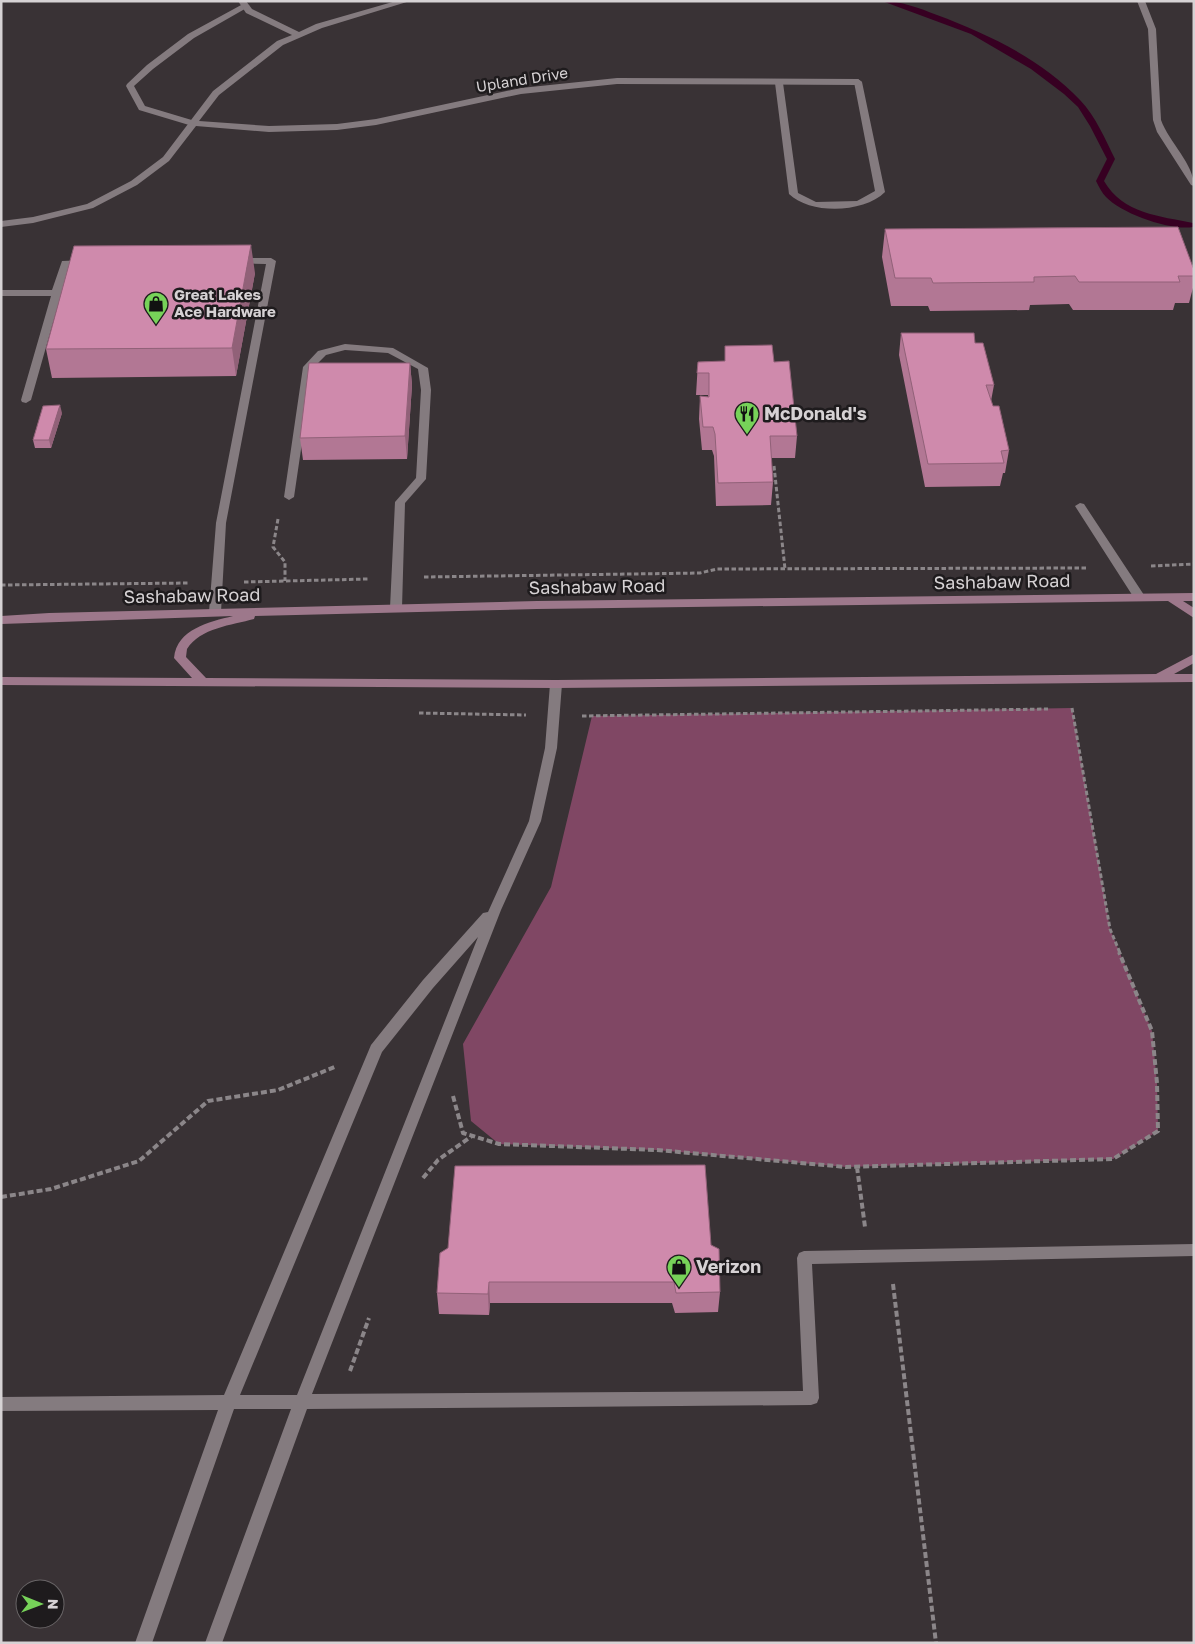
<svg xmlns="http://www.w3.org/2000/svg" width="1195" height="1644" font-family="'Golos Text',sans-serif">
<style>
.green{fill:#804764}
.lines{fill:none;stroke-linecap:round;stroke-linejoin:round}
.stream{fill:#370022;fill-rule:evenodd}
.path-far1{stroke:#8b8689;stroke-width:3;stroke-dasharray:4.5 2.5;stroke-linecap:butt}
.path{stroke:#8b8689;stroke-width:4;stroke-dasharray:6 3;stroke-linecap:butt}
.lane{fill:#847b7f;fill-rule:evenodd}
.street{fill:#847b7f;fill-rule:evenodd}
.secondary{fill:#9d788b;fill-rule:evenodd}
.wall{fill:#b27794}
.shaded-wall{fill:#916178}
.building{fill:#cf8aac;stroke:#916178}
.labels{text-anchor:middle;stroke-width:5;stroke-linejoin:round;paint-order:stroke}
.far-street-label{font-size:15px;fill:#d6d2d4;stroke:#1e1b1d}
.far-poi-label{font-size:15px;font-weight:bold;fill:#d6d2d4;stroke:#1e1b1d;text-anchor:start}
.poi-label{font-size:18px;font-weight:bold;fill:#d6d2d4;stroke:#1e1b1d;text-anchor:start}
.street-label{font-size:18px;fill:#d6d2d4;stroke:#1e1b1d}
</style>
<rect width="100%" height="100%" fill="#393235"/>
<!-- green -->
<path class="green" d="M1072,708l38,221 42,102 5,52 1,48 -45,28 -267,8 -189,-17 -158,-6 -28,-23 -8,-77 88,-157 41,-171z"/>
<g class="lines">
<!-- stream -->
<path class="stream" d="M882,1c19,0 37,7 55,14 51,19 106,45 143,85 16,17 25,39 35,59l-11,22c19,33 56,35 89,42v4c-22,4 -71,-13 -87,-30 -4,-4 -7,-10 -10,-16l11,-22 -17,-33 -12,-19 -14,-13 -33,-25 -60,-35z"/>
<!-- path-far1 -->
<path class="path-far1" d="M774,466l11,103
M278,519l-5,28 12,15v19
M1151,566l43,-2
M424,577l276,-4 17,-4 370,-1
M244,582l124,-3
M1,585l187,-2
M1072,708l38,221 10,24
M419,713l107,2
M582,716l466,-7"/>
<!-- path -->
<path class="path" d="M453,1096l10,37 36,11 158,6 189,17 267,-8 45,-28 -1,-48 -5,-52 -33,-79
M857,1167l8,60
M423,1178l15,-18 34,-24
M1,1197l50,-8 88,-28 69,-60 70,-11 59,-24
M893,1284l43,359
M350,1371l19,-53"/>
<!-- lane -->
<path class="lane" d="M243,4l7,2 -56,32 -41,31 -19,17 11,20 50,15v4h-6l-50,-15 -13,-24 1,-2 20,-19 41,-31z
M858,79l4,3 23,110c-21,21 -74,23 -96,2l-14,-111 4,-3 4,3 15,110 18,9 41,-1 18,-10 -21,-109z
M236,258h35l5,3 -50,262 -5,89 -6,4 -6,-4 7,-89 50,-259 -33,-1v-4z
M86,260l3,1v4l-20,1 -38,134 -5,3 -4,-1 -1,-2 30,-104h-50v-6h51l10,-29z
M345,344l48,4 35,20 3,22 -5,89 -21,24 -3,105 -6,4 -6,-4 5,-106 21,-24 5,-88 -3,-21 -30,-16 -43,-3 -19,5 -13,13 -19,129 -5,3 -5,-3 19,-130 15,-16z
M1080,503l4,1 60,91 2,3 -2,3h-8l-61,-95z
M556,680l6,4 -5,64 -16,73 -40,89 -189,484 491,-3 -6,-133 2,-5 5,-2 390,-7v12l-382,8 7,134 -2,5 -6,2 -504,4 -85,234h-17l86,-234h-57l-82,234h-17l83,-233 -217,1v-14l223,-2 147,-350 52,-65 60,-67 5,-1 41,-91 16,-73 5,-64zM478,937l-181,458h-57l142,-343 51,-64z"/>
<!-- street -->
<path class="street" d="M238,1h8l6,8 47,23 17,-8 80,-23h14l-88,27 -39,17 -64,50 -20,26 70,5 68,-2 39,-5 145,-31 96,-10 241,1 4,3 -4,3 -241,-1 -96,10 -145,31 -39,5 -68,2 -73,-6 -27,35 -32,24 -44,23 -60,15 -32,4v-6l32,-4 54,-13 44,-23 32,-24 50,-66 64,-50 15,-6 -46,-22z
M1137,1h8l11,28 5,91c8,22 33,44 33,66l-3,-1 -34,-53 -4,-12 -5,-91z"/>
<!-- secondary -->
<path class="secondary" d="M1194,593v8h-11l11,7v10l-26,-17 -631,8 -282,7 -1,3c-22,6 -54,9 -67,30l-1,8 20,21 350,2 600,-6 38,-20v9l-20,11h20v8l-638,6 -555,-3v-8l191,1 -18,-20c3,-29 35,-36 59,-42l-232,8v-8l48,-3 488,-12z"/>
</g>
<!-- wall -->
<path class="wall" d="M885,229l309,41v14l-5,19h-14l-2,7h-100l-4,-6 -39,1 -1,5 -99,1 -2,-5h-37l-9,-49z
M255,273l-19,103 -184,2 -6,-29z
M901,333l74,10 19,42 -3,16 18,49 -4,23h-2l-3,13 -75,1 -26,-132z
M725,346l49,16 23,74 -2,22h-24l2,24 -2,23 -55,1 -2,-50 -2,-6h-10l-3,-31 1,-23 8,1v-2h-12l2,-33 27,-1z
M410,363l2,22 -5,74 -104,1 -3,-22z
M62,413l-11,35h-16l-2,-8z
M711,1245l9,47 -2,20 -43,1 -3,-10h-182l-1,12 -50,-1 -2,-21 3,-40z"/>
<!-- shaded-wall -->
<path class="shaded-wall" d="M251,245l4,28 -19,103 -4,-28z
M410,363l2,22 -5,74 -2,-23z
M60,405l2,8 -11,35 -2,-8z
M489,1282l1,21 -1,12 -1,-21z"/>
<!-- building -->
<path class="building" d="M1178,227l16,43v6h-16l2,6h-101l-4,-6 -41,1v5l-101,1 -2,-5h-36l-10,-49z
M251,245l-19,103 -186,1 28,-103z
M901,333h73l1,10h8l11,42h-8l7,21h6l10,44 -8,1 3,12 -76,1z
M772,345l2,17 15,-1 8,75h-27l3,46 -55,1 -3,-49 -2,-7h-10l-3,-31 9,1v-24h-12l1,-11 27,-1v-15z
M309,363h101l-5,73 -105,2z
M60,405l-11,35h-16l10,-34z
M705,1165l6,80 8,4 1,43 -44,1 -2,-11h-185l-1,12 -51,-1 3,-40 8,-5 7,-82z"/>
<!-- icons -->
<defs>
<symbol id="shop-pin" viewBox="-11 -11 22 30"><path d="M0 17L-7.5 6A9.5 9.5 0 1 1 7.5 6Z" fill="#77d259" stroke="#1e1b1d"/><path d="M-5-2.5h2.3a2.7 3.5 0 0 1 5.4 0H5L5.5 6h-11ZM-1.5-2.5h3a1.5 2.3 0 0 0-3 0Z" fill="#111"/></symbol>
<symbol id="restaurant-pin" viewBox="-11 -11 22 30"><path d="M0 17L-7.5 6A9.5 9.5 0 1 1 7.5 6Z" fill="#77d259" stroke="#1e1b1d"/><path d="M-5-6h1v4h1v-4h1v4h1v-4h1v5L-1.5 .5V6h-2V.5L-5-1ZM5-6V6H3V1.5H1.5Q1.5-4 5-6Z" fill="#111"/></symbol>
</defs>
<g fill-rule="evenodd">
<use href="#shop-pin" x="142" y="290" width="28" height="38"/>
<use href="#restaurant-pin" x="733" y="400" width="28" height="38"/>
<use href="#shop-pin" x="665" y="1253" width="28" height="38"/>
</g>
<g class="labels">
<!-- far-street labels -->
<g class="far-street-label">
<text transform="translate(522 80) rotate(-9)" y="5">Upland Drive</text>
</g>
<!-- far-poi labels -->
<g class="far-poi-label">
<text x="174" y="300">Great Lakes<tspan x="174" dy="17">Ace Hardware</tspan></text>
</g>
<!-- poi labels -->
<g class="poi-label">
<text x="764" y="420">McDonald's</text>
<text x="696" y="1273">Verizon</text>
</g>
<!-- street labels -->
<g class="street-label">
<text transform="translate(1002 582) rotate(-1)" y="6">Sashabaw Road</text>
<text transform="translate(597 587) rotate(-1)" y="6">Sashabaw Road</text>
<text transform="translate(192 596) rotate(-1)" y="6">Sashabaw Road</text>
</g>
</g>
<!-- border -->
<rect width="1195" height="1644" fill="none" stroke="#d6d2d4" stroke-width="5"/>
<!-- north arrow -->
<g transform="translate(40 1604) rotate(91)"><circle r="24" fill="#1e1b1d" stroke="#686466"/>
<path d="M0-4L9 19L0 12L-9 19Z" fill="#77d259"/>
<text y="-8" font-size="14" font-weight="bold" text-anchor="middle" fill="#d6d2d4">N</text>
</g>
</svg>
